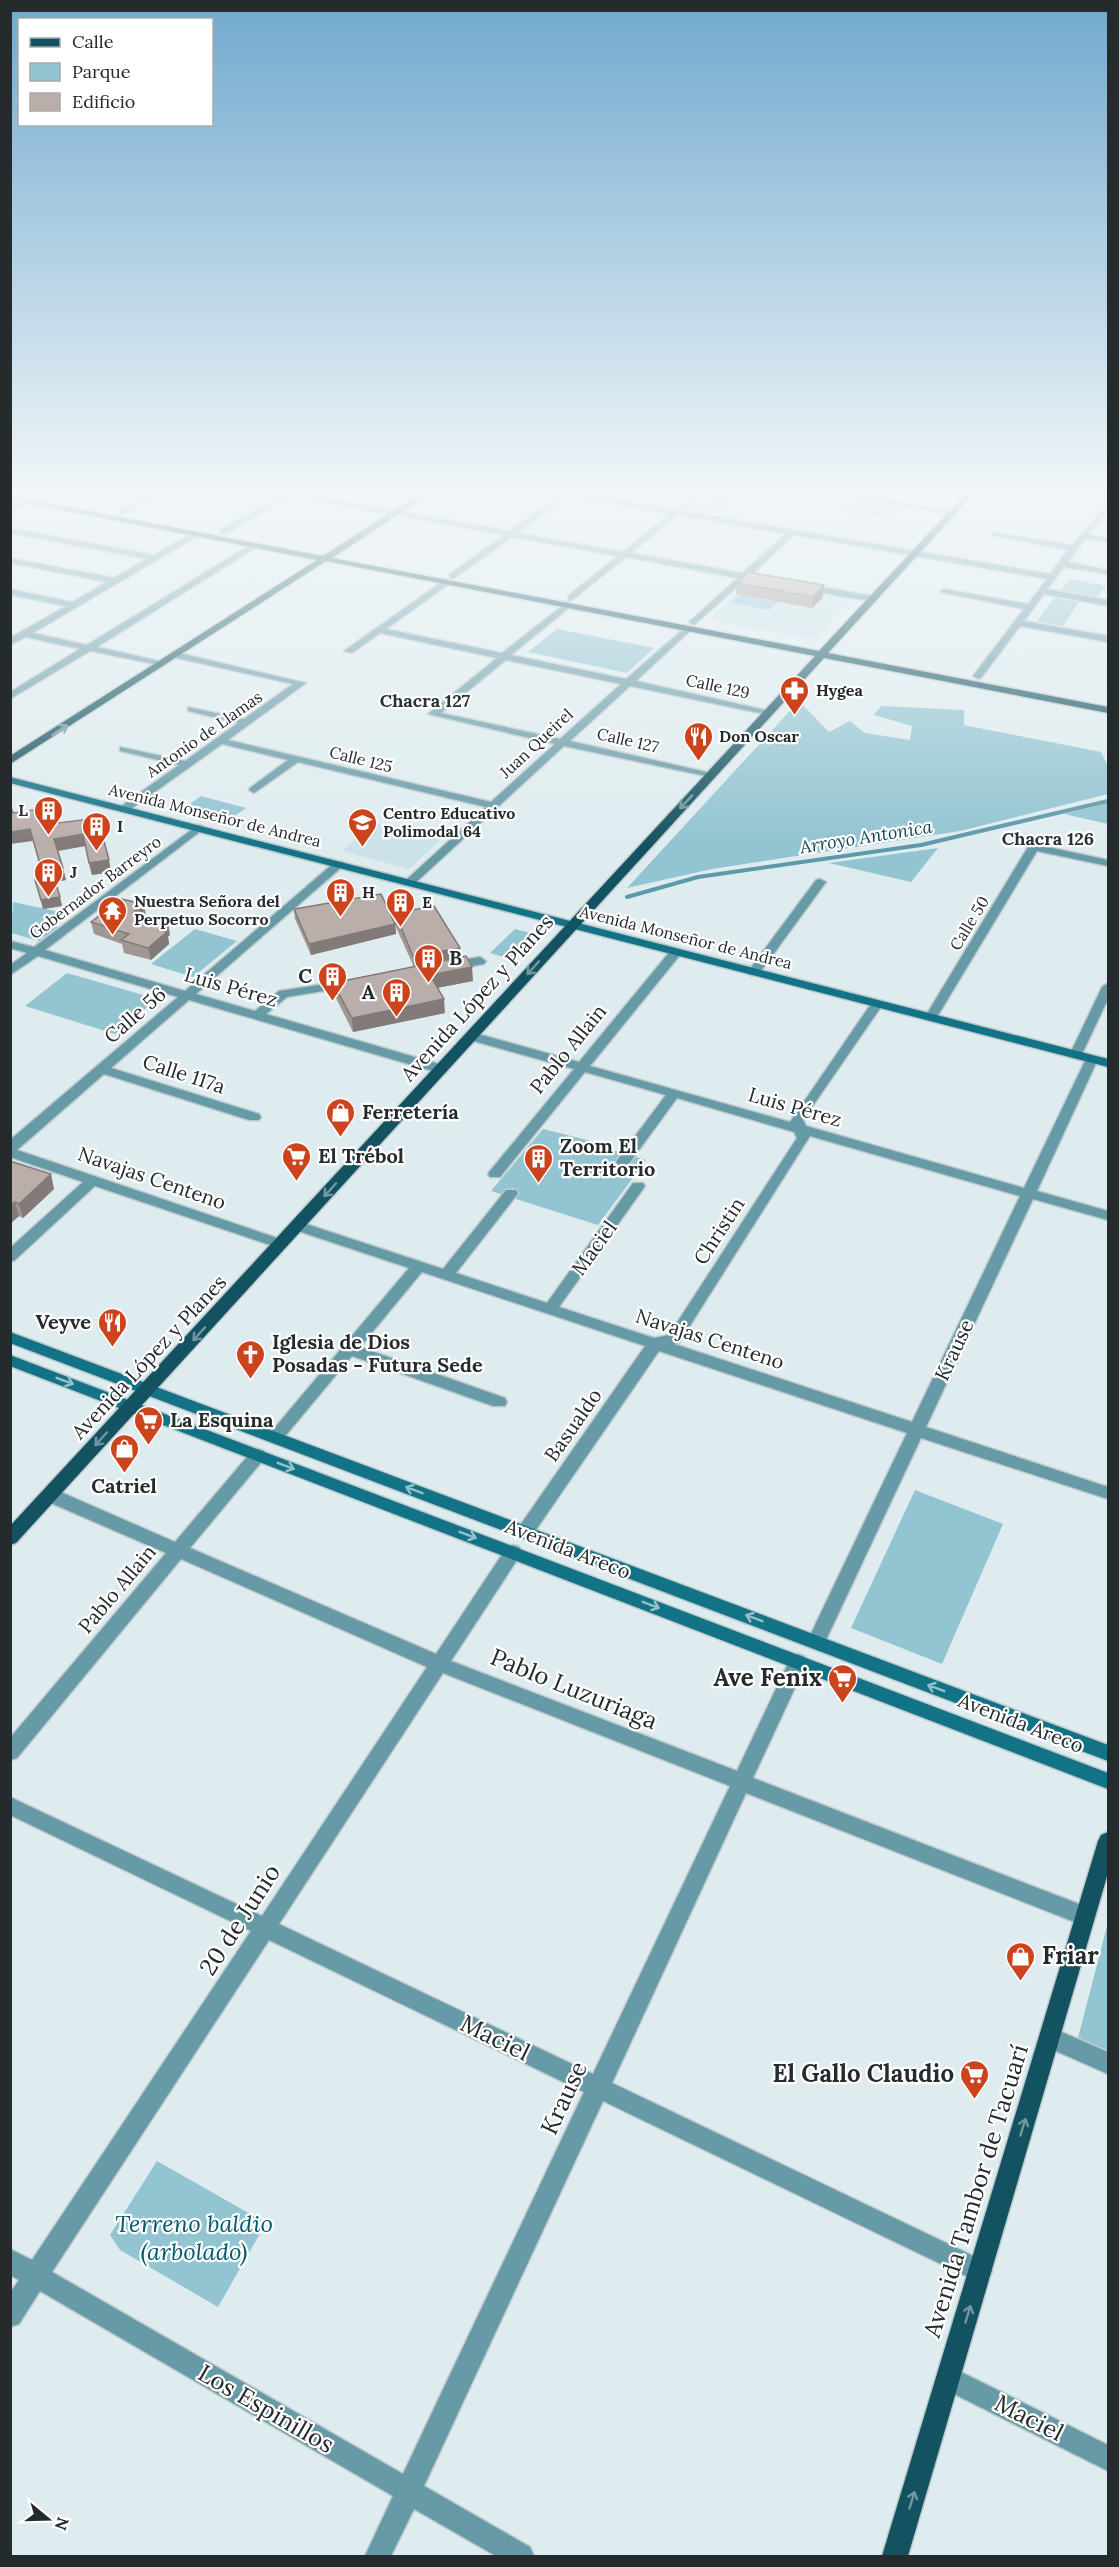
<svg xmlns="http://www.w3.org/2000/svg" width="1119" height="2567" font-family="Lora,serif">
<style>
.built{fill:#cce2e8}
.green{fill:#92c4d1}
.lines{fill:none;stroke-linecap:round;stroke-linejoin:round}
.stream{stroke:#5d99a9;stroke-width:4}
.street-casing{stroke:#bec9cc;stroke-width:3}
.secondary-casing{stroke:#bec9cc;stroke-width:3}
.primary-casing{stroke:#bec9cc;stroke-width:3}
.street{fill:#679aa7;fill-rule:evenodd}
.secondary{fill:#127386;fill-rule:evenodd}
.primary{fill:#135260;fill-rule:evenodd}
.wall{fill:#a09693}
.shaded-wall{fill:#827a78}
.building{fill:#baaeab;stroke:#827a78;stroke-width:1.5}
.oneway{stroke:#7197a0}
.oneway2{stroke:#94c0c9}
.labels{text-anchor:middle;stroke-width:4.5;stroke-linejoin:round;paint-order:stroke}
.far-street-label{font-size:16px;fill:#252a2c;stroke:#fff}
.far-poi-label{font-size:16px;font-weight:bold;fill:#252a2c;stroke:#fff;text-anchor:start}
.far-neighbourhood-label{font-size:18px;font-weight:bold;fill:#283235;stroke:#fff}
.far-water-label{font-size:18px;font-style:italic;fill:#134955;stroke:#fff}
.poi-label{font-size:20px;font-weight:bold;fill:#252a2c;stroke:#fff;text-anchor:start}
.street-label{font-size:20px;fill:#252a2c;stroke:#fff}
.near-poi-label{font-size:24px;font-weight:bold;fill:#252a2c;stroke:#fff;text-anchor:end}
.near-street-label{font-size:24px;fill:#252a2c;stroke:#fff}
.near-park-label{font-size:24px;font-style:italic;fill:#005b6c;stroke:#fff}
</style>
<rect width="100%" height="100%" fill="#dfecef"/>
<!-- built -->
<path class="built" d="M748,581l101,18 2,2 -36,38 -100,-17 -5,-4z
M374,823l67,16 -32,30 -67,-18z"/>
<!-- green -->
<path class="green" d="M713,495l22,4 -17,14 -22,-4z
M853,499l47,7 -12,12 -47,-7z
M1069,579l37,7 -9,11 -37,-6z
M739,595l38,7 -8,8 -38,-7z
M1054,598l25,4 -16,24 -26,-5z
M557,629l97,19 -27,25 -99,-21z
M799,701l30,31 21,-11 15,12 45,7 2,-14 -38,-11 7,-9 83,4v15l137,27 7,14v28l-148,37 -248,38 -85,19z
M201,796l45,12 -21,15 -45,-12z
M1108,803v21l-44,-10z
M938,848l-27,34 -82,-19z
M13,902l47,10 -8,8 6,7 -19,14 -28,-8z
M195,929l42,12 -44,36 -42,-13z
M515,929l24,6 -25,25 -24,-7z
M67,973l90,26 -42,35 -90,-28z
M543,1129l64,16 -1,3 40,12 -48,65 -107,-34z
M915,1490l88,34 -61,140 -91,-36z
M1108,1922v129l-30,-13z
M157,2161l109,62 -48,84 -98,-57 -10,-15z"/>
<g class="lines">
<!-- stream -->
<path class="stream" d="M627,897l71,-20 223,-32 187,-44"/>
<defs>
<path id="street" d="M26,488h10l-12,7h-6v-4z
M160,488h9l-46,26 -7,-2z
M254,488l33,3 6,-2 3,4 213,38 51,-36 -31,-7 36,3 5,-2 3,3 102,18 28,-22h8l-28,23 367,63 18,-24 -77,-15 4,-2 77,12 36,-41v7l-19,23 19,4v4l-23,-3 -17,23 40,8v4l-44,-7 -17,22 61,11v6l-64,-12 -20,27 84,15v6l-88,-16 -39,52 -3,1 -5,-3 51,-67 -84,-17 4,-3 84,15 19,-25 -253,-44 -43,40 16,3v4l-21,-3 -52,46 -5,-3 2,-2 47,-42 -112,-21 -55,44 -3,-1v-4l50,-40 -106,-19 -59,42 -3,-1v-4l54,-39 -214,-39 -64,38h-6v-4l61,-35zM568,496l102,18 -47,38 -105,-19zM678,515l108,19 -44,39 -111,-20z
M799,488h17l141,24 -4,2z
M27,499l7,2 -24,12v-5z
M10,528l144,27 40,-23 7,2 -168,99 54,12 166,-102 7,2 -163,102 67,15v4l-74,-15 -80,48v-7l70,-43 -54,-12 -16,8v-7l56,-32 -56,-11v-6l62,13 35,-20 -97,-19v-5l104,20 33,-19 -137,-26z
M446,579l4,3 -1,2 -63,45 116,24 65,-51 3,1v4l-59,48 115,24 61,-53 5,3 -2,2 -54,50 138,31 -5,3 -139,-29 -60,55 145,33v4l-151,-32 -151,139 -4,1 -6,-3 2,-2 81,-74 -188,-45 -44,31 -5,-3 1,-2 38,-28 -66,-16 -94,67h-8v-4l59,-42 -59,-14v-4l65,14 53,-38 -50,-12v-4l56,12 49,-35 -121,-27v-4l3,-1 131,31 -78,57 263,62 64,-58 -127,-30 69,-56 -117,-25 -28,20 -8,-2zM506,660l115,24 -61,55 -119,-26z
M805,584l68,12 4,3 -4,3 -71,-13v-4z
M198,825l4,1v4l-157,120 140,41 150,-129h8v4l-147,128 59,17 24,-20 79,-12v6l-4,1 -67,11 -21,17 180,52 2,3 -2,3h-10l-247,-72 -78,68 148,46 2,3 -2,3h-10l-145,-46 -87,76 269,91 2,3 -2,3h-10l-181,-61 -80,74 -5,2v-14l73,-66 -73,-25v-17l168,-143 -140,-41 -28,19v-10l17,-12 -17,-5v-7l24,6z
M1034,844l74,16v6l-71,-15 -100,166 -6,4 -4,-1 -2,-3 103,-170z
M820,879l6,3 -68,93h-8v-6l66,-89z
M676,948l6,4 -2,3 -90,111 200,56 83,-121h8l2,3 -80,116 3,6 218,62 62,-129 6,-4 6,4 -61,132 71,20v9l-75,-21 -107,228 182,60v12l-187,-61 -96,204 -3,5 -6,2 -6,-2 -3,-5 100,-209 -248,-82 -128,186 -6,2 -6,-2 -3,-5 3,-5 126,-181 -223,-74 -62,75 145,51 2,4 -2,4h-12l-141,-50 -71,85h-12l-2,-4 142,-169 -117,-39 -2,-3 2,-3 5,-2 146,48 63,-79h10l2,3 -2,3 -60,77 91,30 86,-120h10l2,3 -2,3 -84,118 95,31 15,-3 128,-197 -3,-6 -117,-34 -49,67h-10l-2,-3 2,-3 48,-64 -81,-23 -85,105h-10l-2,-3 2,-3 84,-102 -108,-30 -1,-3 6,-4 108,30 93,-113zM810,1136l210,60 -108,226 -238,-78 5,-1z
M480,957l6,4 -2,3 -35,6 -6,-4 6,-4z
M1108,983v16l-26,55 -1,3h-10l-1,-3 32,-67z
M258,1449l6,2 2,4 -2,4 -74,89 246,106 71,-107 6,-2 6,2 3,5 -3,5 -68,104 286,110 54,-114 7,-3 7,3 2,5 -54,116 339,131 3,7 -3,7 -7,3 -339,-133 -134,290 376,180 4,8 -4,8 -8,4 -8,-4 -369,-178 -179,385 106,61 4,9h-38l-82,-47 -23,47h-26l28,-60 -353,-205 -21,33 -9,3v-34l9,-13 -9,-5v-26l22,11 219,-329 -241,-116v-18l252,119 165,-249 -246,-108 -164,199 -7,2v-22l156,-185 -122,-53 -2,-5 2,-5h12l119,52 77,-91zM443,1673l287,113 -137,288 -314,-150zM269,1940l315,152 -181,382 -351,-202z
M1050,2027l58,25v22l-66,-29 -3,-7 3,-7z
M949,2366l159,79v26l-168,-84 -3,-9 3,-9z"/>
<path id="secondary" d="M1077,488l31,2v4l-27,-4z
M10,777l1098,282v8l-1098,-284z
M10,1332l1098,413v16l-1098,-418z
M10,1355l1098,418v16l-1098,-423z"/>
<path id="primary" d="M429,488h9l-106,70 487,93 152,-163h8l-151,165 280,54v6l-284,-55 -808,885 -6,2v-19l805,-870 -489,-95 -316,203v-8l307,-196 -307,-60v-4l313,60z
M1108,1832v41l-200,683h-26l216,-715 3,-6z"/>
</defs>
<!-- street casing -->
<use href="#street" class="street-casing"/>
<!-- secondary casing -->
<use href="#secondary" class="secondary-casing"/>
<!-- primary casing -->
<use href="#primary" class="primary-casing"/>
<!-- street -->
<use href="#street" class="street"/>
<!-- secondary -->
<use href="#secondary" class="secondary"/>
<!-- primary -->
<use href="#primary" class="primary"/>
</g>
<!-- wall -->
<path class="wall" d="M737,583l86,14 -11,11 -76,-14z
M13,813l45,10 40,-5 13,54 -19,3 -7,-29 -27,5 8,29 -11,2 7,24 -19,3 -8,-29 8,-1 -10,-38z
M294,909l101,14v-10l65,44 13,24 -36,7 8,25 -92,19 -18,-36 -2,-13 81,-16 -19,-42 1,9 -85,21 -16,-36z
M146,916l24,19 -2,1 1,8 -18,16 -27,-7 -2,-9 -28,-10 -3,-12z
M10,1161l44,28 -31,29 -4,-2 -9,8z"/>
<!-- shaded-wall -->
<path class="shaded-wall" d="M824,585l-1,12 -11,11 1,-11z
M30,829l3,12 -23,3v-12z
M83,834l2,12 -28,5 -3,-12z
M109,860l2,12 -19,3 -3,-12z
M63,868l3,12 -21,4 -3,-13z
M60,897l2,9 -19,3 -2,-9z
M144,904l2,13 -13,-4z
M168,922l2,13 -2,1 1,8 -18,16 -3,-12 11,-18z
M395,924l1,10 -85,21 -2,-11z
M460,948v11l-46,8 -1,-11z
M472,967l1,14 -42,8 -1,-14z
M444,999l1,14 -92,19 -1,-14z
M51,1174l3,15 -31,29 -4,-14z
M15,1202l4,14 -9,8v-18z"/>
<!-- building -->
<path class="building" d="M748,572l76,13 -11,12 -76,-14z
M10,804l3,9 40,-6 5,16 40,-5 11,42 -20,3 -6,-29 -29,5 9,29 -21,3 -12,-42 -20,3z
M54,877l6,20 -19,3 -6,-20z
M381,894l14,30 -86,20 -15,-35z
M121,899l23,5 -11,9 35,9 -9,8 8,2 -19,16 -27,-8 8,-6 -38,-12z
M434,906l26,42 -47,8 -18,-43z
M466,956l6,11 -42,8 14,24 -92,19 -19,-35z
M10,1161l41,13 -32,30 -4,-2 -5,4z"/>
<!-- one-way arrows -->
<defs><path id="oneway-shaft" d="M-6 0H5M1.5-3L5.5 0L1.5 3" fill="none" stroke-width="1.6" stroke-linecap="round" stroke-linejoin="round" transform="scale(1.5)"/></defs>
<g class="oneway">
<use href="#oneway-shaft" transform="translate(60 730) rotate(-33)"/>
<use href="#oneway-shaft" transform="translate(686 802) rotate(133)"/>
<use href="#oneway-shaft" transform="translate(533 968) rotate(132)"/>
<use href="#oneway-shaft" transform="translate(330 1190) rotate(132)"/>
<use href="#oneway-shaft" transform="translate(199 1334) rotate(132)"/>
<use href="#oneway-shaft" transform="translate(101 1439) rotate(132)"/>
<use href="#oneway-shaft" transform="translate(1023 2127) rotate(-73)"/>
<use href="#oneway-shaft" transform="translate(968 2314) rotate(-73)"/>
<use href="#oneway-shaft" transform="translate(912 2500) rotate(-73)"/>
</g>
<g class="oneway2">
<use href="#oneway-shaft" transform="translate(65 1381) rotate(21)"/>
<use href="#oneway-shaft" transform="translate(286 1466) rotate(21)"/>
<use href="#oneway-shaft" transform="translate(414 1490) rotate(-159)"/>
<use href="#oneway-shaft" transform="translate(468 1535) rotate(21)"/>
<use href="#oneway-shaft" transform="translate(651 1605) rotate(21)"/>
<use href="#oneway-shaft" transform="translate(754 1618) rotate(-159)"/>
<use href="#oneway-shaft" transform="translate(936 1688) rotate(-159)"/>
</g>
<!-- sky -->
<linearGradient id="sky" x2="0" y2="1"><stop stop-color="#70a9cf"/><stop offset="0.58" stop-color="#f1f6f8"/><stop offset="1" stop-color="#f1f6f8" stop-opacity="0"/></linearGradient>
<rect width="1119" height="847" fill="url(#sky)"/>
<!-- icons -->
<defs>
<symbol id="pharmacy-pin" viewBox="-11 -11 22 30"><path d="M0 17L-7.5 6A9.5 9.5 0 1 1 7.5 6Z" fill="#cc431c" stroke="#fff"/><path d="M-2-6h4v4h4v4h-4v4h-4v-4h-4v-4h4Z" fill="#fff"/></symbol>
<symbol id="restaurant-pin" viewBox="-11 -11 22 30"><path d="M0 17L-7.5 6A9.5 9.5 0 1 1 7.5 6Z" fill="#cc431c" stroke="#fff"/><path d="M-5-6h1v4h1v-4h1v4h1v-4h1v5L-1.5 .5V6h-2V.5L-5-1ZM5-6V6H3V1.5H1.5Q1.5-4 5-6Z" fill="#fff"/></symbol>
<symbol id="building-pin" viewBox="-11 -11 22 30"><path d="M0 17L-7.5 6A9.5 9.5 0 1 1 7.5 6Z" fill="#cc431c" stroke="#fff"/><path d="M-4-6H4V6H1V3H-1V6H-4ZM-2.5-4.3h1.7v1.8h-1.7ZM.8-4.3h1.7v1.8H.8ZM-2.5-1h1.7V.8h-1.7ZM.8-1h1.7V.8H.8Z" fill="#fff"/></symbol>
<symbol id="school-pin" viewBox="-11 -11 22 30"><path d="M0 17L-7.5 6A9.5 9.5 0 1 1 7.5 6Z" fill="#cc431c" stroke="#fff"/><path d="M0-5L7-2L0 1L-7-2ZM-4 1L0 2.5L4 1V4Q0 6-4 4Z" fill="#fff"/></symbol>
<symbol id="temple-pin" viewBox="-11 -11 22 30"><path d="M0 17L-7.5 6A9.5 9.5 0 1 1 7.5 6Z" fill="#cc431c" stroke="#fff"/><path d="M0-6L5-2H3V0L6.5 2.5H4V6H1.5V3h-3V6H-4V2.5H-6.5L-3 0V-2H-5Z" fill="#fff"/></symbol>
<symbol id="shop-pin" viewBox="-11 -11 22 30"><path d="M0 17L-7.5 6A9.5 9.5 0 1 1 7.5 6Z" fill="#cc431c" stroke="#fff"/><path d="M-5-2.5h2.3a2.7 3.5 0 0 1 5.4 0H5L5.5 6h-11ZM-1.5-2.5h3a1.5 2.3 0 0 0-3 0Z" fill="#fff"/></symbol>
<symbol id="supermarket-pin" viewBox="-11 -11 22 30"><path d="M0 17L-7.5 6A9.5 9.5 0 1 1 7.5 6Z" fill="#cc431c" stroke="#fff"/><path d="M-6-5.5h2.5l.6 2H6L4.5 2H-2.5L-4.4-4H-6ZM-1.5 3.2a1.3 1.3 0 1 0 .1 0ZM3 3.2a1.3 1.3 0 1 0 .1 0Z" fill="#fff"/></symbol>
<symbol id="church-pin" viewBox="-11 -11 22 30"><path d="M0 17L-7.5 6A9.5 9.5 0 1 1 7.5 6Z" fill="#cc431c" stroke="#fff"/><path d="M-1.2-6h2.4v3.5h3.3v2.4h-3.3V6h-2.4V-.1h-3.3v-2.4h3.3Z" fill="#fff"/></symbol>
</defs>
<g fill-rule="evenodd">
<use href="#pharmacy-pin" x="778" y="674" width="33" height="45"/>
<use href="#restaurant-pin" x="682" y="720" width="33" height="45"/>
<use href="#building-pin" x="32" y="794" width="33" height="45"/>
<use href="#school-pin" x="346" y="806" width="33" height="45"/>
<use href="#building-pin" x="80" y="810" width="33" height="45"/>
<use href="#building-pin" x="32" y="856" width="33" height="45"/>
<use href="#building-pin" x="324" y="876" width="33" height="45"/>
<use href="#building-pin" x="384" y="886" width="33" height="45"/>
<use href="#temple-pin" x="96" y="894" width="33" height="45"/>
<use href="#building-pin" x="412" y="942" width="33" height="45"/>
<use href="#building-pin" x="316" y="960" width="33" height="45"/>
<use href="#building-pin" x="380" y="976" width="33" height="45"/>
<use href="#shop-pin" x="324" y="1096" width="33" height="45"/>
<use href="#supermarket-pin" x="280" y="1140" width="33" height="45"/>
<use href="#building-pin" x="522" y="1142" width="33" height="45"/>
<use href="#restaurant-pin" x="96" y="1306" width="33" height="45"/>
<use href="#church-pin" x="234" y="1338" width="33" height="45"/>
<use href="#supermarket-pin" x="132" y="1404" width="33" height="45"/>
<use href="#shop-pin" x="108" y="1432" width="33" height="45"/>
<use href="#supermarket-pin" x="826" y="1662" width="33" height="45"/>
<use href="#shop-pin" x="1004" y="1940" width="33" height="45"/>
<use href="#supermarket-pin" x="958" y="2058" width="33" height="45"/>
</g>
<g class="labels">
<!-- far-street labels -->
<g class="far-street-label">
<text transform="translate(718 686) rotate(12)" y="6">Calle 129</text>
<text transform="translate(204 734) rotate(-35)" y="6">Antonio de Llamas</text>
<text transform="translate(628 740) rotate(13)" y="6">Calle 127</text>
<text transform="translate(536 743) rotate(-43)" y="6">Juan Queirel</text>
<text transform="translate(361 759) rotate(14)" y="6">Calle 125</text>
<text transform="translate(215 815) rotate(14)" y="6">Avenida Monseñor de Andrea</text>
<text transform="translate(95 887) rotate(-37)" y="6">Gobernador Barreyro</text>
<text transform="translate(969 923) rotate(-59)" y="6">Calle 50</text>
<text transform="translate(686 937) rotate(14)" y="6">Avenida Monseñor de Andrea</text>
</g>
<!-- far-poi labels -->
<g class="far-poi-label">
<text x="816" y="696">Hygea</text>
<text x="719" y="742">Don Oscar</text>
<text x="28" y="816" text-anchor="end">L</text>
<text x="383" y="819">Centro Educativo<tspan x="383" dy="18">Polimodal 64</tspan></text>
<text x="117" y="832">I</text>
<text x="70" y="878">J</text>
<text x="362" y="898">H</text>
<text x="134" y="907">Nuestra Señora del<tspan x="134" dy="18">Perpetuo Socorro</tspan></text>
<text x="422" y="908">E</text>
</g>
<!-- far-neighbourhood labels -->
<g class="far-neighbourhood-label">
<text x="425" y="707">Chacra 127</text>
<text x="1048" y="845">Chacra 126</text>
</g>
<!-- far-water labels -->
<g class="far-water-label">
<text transform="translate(866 837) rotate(-9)" y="6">Arroyo Antonica</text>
</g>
<!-- poi labels -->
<g class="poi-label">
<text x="449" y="965">B</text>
<text x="312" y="983" text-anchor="end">C</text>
<text x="375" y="999" text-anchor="end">A</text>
<text x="362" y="1119">Ferretería</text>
<text x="560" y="1153">Zoom El<tspan x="560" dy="23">Territorio</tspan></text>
<text x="318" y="1163">El Trébol</text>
<text x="91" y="1329" text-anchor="end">Veyve</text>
<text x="272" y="1349">Iglesia de Dios<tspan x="272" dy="23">Posadas - Futura Sede</tspan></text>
<text x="170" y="1427">La Esquina</text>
<text x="124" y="1493" text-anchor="middle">Catriel</text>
</g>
<!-- street labels -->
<g class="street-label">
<text transform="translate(231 987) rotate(16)" y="7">Luis Pérez</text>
<text transform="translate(477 998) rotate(-48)" y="7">Avenida López y Planes</text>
<text transform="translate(135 1015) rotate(-41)" y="7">Calle 56</text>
<text transform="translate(568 1049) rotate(-51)" y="7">Pablo Allain</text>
<text transform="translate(184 1074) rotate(18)" y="7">Calle 117a</text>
<text transform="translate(795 1107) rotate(16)" y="7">Luis Pérez</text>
<text transform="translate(152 1178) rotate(19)" y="7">Navajas Centeno</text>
<text transform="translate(719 1231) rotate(-57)" y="7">Christin</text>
<text transform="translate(594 1248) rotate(-54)" y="7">Maciel</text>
<text transform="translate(710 1339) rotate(18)" y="7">Navajas Centeno</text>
<text transform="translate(954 1350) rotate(-65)" y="7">Krause</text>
<text transform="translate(149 1357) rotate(-47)" y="7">Avenida López y Planes</text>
<text transform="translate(573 1425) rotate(-55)" y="7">Basualdo</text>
<text transform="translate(568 1549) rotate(21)" y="7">Avenida Areco</text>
<text transform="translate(117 1589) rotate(-50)" y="7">Pablo Allain</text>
<text transform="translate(1021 1723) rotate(21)" y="7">Avenida Areco</text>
</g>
<!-- near-poi labels -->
<g class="near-poi-label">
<text x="822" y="1686">Ave Fenix</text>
<text x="1042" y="1964" text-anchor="start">Friar</text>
<text x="954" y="2082">El Gallo Claudio</text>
</g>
<!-- near-street labels -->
<g class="near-street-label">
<text transform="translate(574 1689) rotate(22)" y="8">Pablo Luzuriaga</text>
<text transform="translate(240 1920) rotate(-57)" y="8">20 de Junio</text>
<text transform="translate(495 2038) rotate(26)" y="8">Maciel</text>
<text transform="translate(564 2098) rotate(-65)" y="8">Krause</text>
<text transform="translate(976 2191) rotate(-73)" y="8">Avenida Tambor de Tacuarí</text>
<text transform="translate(266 2409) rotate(30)" y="8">Los Espinillos</text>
<text transform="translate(1029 2418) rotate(27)" y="8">Maciel</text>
</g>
<!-- near-park labels -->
<g class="near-park-label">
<text x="194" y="2232">Terreno baldio<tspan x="194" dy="28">(arbolado)</tspan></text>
</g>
</g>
<!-- border -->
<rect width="1119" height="2567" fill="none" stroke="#252a2c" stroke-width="24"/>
<!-- legend -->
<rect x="18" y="18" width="195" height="108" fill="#ffffff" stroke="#a8aaab" stroke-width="1.5"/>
<rect x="30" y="38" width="30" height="9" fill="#135260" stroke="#a8aaab" stroke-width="1.5"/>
<text x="72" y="48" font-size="18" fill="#252a2c">Calle</text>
<rect x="30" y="63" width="30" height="18" fill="#92c4d1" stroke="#a8aaab" stroke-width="1.5"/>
<text x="72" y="78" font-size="18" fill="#252a2c">Parque</text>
<rect x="30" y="93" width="30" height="18" fill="#baaeab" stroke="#a8aaab" stroke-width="1.5"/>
<text x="72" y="108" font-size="18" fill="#252a2c">Edificio</text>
<!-- north arrow -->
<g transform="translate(48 2519) rotate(109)" stroke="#ffffff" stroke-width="4.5" paint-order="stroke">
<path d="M0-4.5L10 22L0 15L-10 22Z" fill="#252a2c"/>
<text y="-9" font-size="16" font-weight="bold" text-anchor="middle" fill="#252a2c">N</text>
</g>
</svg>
